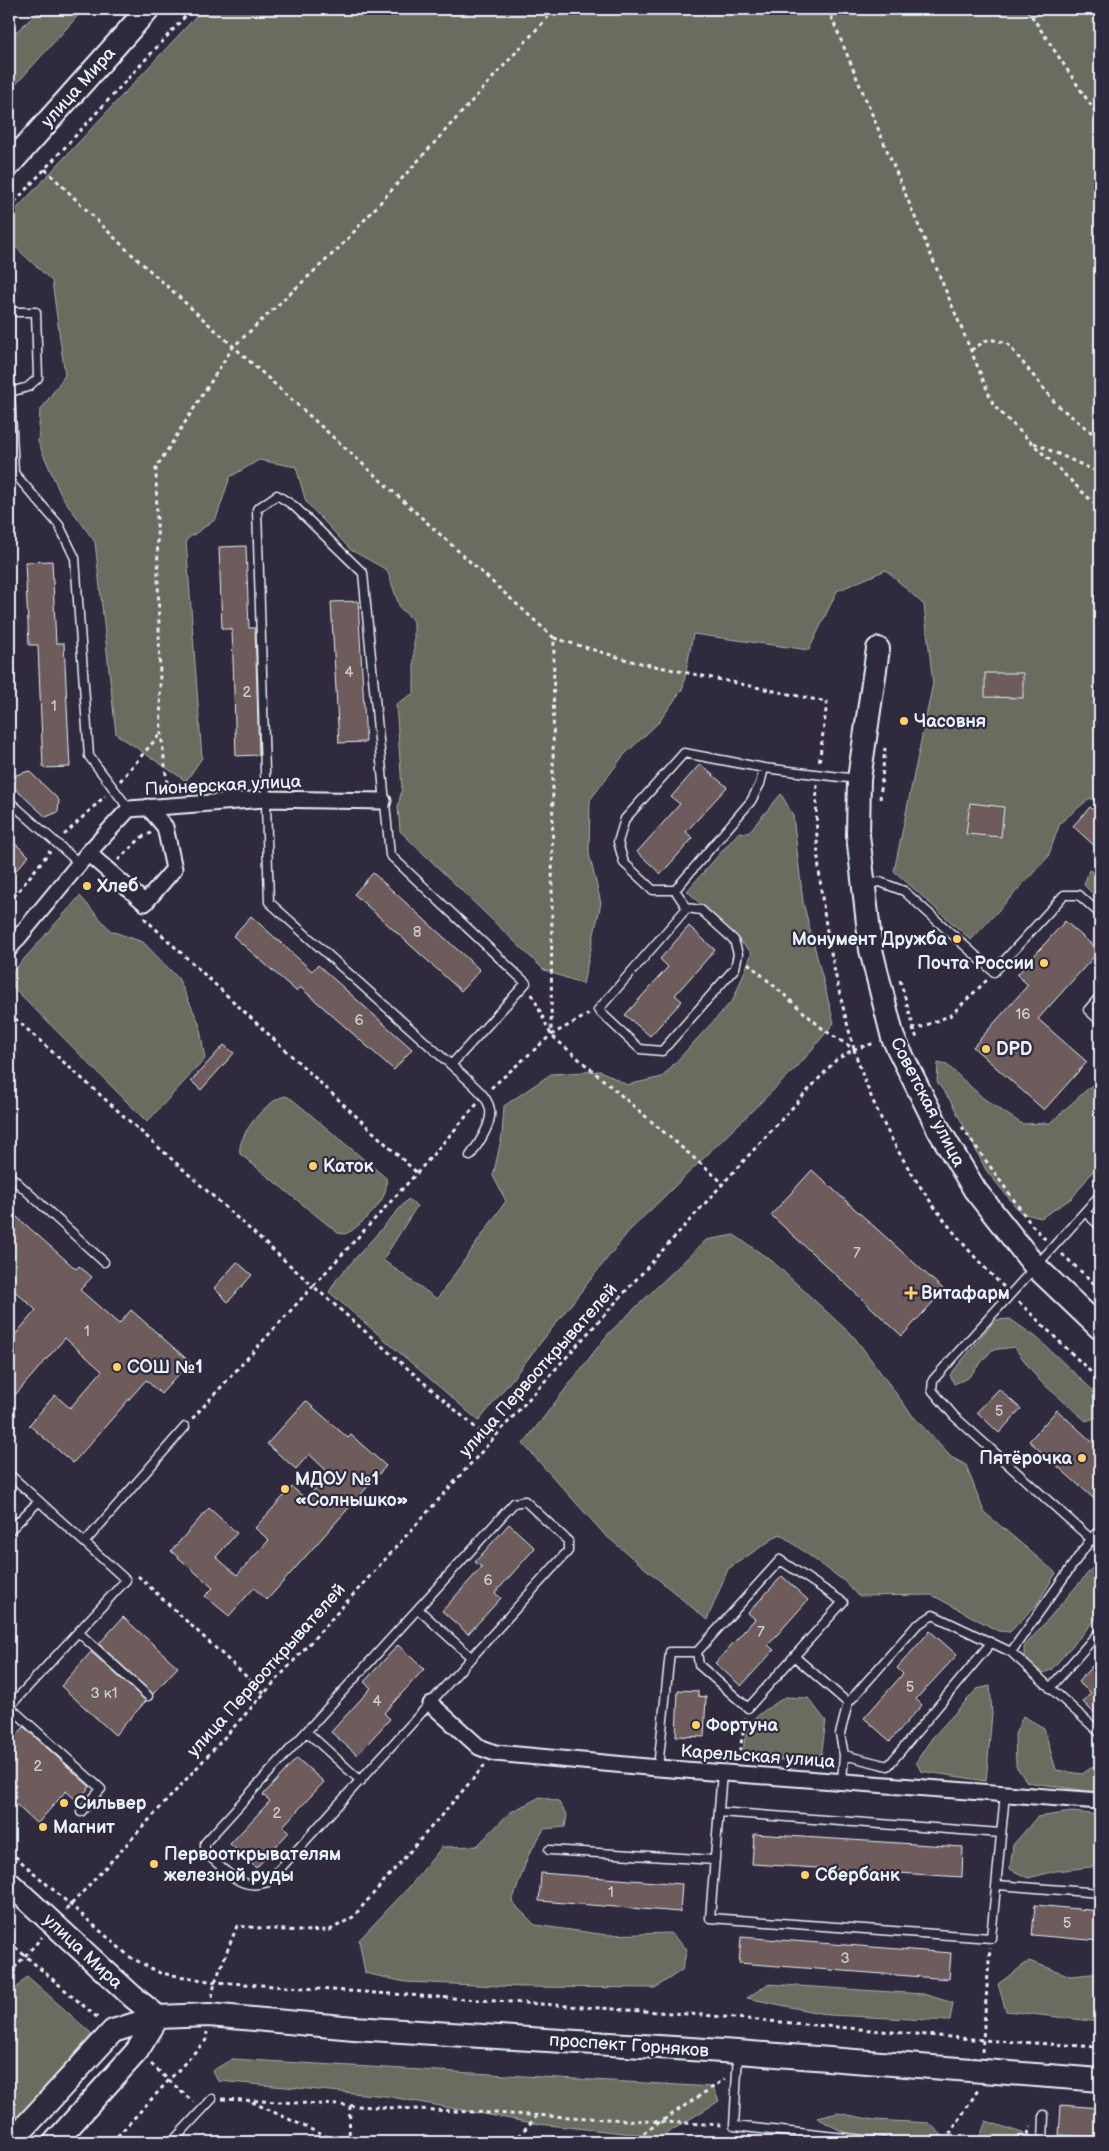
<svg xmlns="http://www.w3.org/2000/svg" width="1109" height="2151" font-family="'Balsamiq Sans',sans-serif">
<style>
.green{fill:#696c5e;stroke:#a8aeab}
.building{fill:#6e5c5b;stroke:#e8f1f8}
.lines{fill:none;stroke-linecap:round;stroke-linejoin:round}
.lane-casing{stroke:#e8f1f8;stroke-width:11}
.street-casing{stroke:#e8f1f8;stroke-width:19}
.secondary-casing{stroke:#e8f1f8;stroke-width:26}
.path{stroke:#e8f1f8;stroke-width:3;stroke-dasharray:4 4;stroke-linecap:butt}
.lane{stroke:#2f2a3d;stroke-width:8}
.street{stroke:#2f2a3d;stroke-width:15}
.secondary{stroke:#2f2a3d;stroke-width:22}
.poi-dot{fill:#ffd166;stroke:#2f2a3d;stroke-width:2}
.labels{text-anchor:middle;stroke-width:4.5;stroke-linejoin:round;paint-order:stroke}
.number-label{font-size:15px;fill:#caccd1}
.street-label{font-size:18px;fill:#e8f1f8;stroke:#2f2a3d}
.poi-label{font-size:18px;font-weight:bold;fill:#e8f1f8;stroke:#2f2a3d;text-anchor:start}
</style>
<rect width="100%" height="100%" fill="#2f2a3d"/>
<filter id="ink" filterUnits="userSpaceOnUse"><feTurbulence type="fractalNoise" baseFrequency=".02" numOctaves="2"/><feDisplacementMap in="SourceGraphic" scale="10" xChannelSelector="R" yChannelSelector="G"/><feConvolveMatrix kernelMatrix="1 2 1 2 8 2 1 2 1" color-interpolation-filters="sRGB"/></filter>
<g filter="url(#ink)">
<!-- green -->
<path class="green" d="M42,9h42l-75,83v-54z
M203,9h897v796l-10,-7 -30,25 -12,34 -77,83 -77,-69 39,-188 -9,-78 -38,-35 -49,21 -28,59 -116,-16 -10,54 -24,34 -35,33 -34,45 -1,54 12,49 -18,81 -39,-14 -144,-139 -2,-24 4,-19 -6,-84 18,-11v-72l-14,-13 -13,-38 -36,-20 -45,-48 -10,-35 -37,-7 -29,17 -14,42 -30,21 16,218 -16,23 -70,-47 -21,-192 -34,-47 -23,-53 2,-31 25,-36 -13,-94 -43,-40v-24z
M781,794l12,21 10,87 31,121 -34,41 -172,168 -149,189 -150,-129 8,-13 71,-80 9,7 -34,54 54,39 69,-98 -13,-25 9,-40 2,-30 47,-32 50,-3 26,14 35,-8 71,-77 19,-47 -65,-62 52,-59 9,1z
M1089,870l11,5v26l-16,-16z
M80,896l31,35 32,11 35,36 21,45 6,36 -58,63 -138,-139v-7z
M938,1063l9,2 36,33 39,26 28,-1 42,-38 8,-4v81l-28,36 -31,20 -20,-5 -35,-43 -34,-67 -15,-21z
M286,1096l7,4 93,78c4,21 -19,41 -35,53l-6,3 -7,-1 -98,-79c-4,-18 28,-56 46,-58z
M734,1235l38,26 83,77 57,77 39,42 15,8 18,47 72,61 -19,31 -27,28 -12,-1 -66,-36 -74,1 -14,-15 -64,-47 -52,35 -21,51 -102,-85 -82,-91 85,-110 98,-94z
M1010,1319l26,18 64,60v19l-14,5 -47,-41 -25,-33 -22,3 -24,28 -14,6 -4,-9 45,-55z
M1100,1559v55l-49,56 -10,4 -17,-15v-12z
M990,1686l2,28 -6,67 -65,-10 -5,-9 16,-24 45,-49z
M785,1697l23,1 18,23 -5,36 -16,6 -62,-8c2,-37 14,-39 42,-58z
M1023,1716l21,12 12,42 26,4 18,-12v31l-73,-11 -11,-16 -1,-32z
M540,1797l18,4 9,14 -2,12 -21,2 -16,27 -16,46 23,23 72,10 63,-2 17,16 -5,21 -27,18 -133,-1 -117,-5 -40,-9 -6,-33 51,-54 32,-39 35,-1 32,-33z
M1072,1812l28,3v51l-44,5 -28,7 -18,-9 3,-24 24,-28z
M1029,1961l42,15 29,-3v49l-94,-11 -8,-27z
M27,1976l65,58 -83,94v-131z
M768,1984l155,10 30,9 -3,18 -121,-6 -82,-17z
M232,2059l481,28 6,14 -58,36 -123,-13 -152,-28 -168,-15 -6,-10z
M838,2113l36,7 55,3 15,14c-18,11 -30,2 -49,0 -7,-1 -16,2 -23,2 -20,0 -38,-12 -55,-21z
M986,2121l63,21h-71z"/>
<!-- building -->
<path class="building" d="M246,546l3,82h6l4,127 -23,1 -4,-127h-10l-3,-82z
M52,561l4,82h8l6,124 -27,1 -5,-123h-9l-4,-83z
M358,601l8,141 -27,1 -8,-141z
M985,673h38v25l-38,-1z
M700,764l27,23 -41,45 7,6 -32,36 -24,-22 43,-48 -9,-7z
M29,771l30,29 -1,12 -12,5 -33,-30 3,-12z
M970,803l34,4 -3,30 -35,-3z
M1090,807l10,9v35l-27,-25z
M9,838l20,18 -20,22z
M373,873l107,97 -19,21 -107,-97z
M251,916l61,55 6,-6 94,84 -18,21 -94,-83 -4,4 -63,-55z
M1065,921l34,30 -61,68 49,43 -43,48 -71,-63 55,-62 -11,-10z
M689,926l26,24 -40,45 7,6 -32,35 -25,-21 43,-48 -8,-8z
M224,1045l10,8 -33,37 -10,-9z
M812,1170l132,120 -42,46 -131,-121z
M9,1210l67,59 3,-3 13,11 -12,13 39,34 12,-14 59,52 -29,32 -15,-14 -73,83 -44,-38 26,-30 15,13 32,-37 -37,-33 -56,64v-60l27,-32 -27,-24z
M237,1262l15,13 -24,27 -14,-14z
M999,1389l22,20 -22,24 -22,-21z
M306,1401l42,37 3,-3 35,31 -119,134 -13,-12 -25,28 -24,-20 8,-8 -42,-37 38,-43 28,25 -21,24 21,18 32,-35 -14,-12 37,-41 14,12 23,-26 -20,-19 -13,15 -29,-25z
M1057,1410l43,39v55l-71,-63z
M509,1524l26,24 -40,45 6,5 -33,36 -26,-23 40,-44 -7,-5z
M782,1576l26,24 -40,45 6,5 -33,36 -26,-23 40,-44 -7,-6z
M123,1617l55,50 -25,27 -54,-50z
M930,1631l27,24 -41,44 6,6 -32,36 -26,-23 39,-44 -6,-6z
M398,1645l26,24 -40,44 6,6 -33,36 -26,-23 40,-44 -7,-6z
M91,1652l55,49 -31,34 -54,-49z
M1100,1657v47l-7,8 -10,-10 8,-9 -13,-11z
M678,1690l20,1v5l8,1 -2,40 -28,-1z
M24,1727l66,60 -13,14 -11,-10 -29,33 -28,-26v-54z
M297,1758l27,24 -41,44 6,6 -33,36 -26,-24 40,-43 -7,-6z
M754,1834l209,13 -1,30 -210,-13z
M541,1873l141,11 -2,28 -141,-11z
M1035,1905l65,6v30l-68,-6z
M741,1937l210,16 -2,26 -210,-16z
M1061,2105l39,3v29l-41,-2z"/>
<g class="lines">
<defs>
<path id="lane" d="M9,312h27l2,66 -10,9 -18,5
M9,369l5,104 45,52 16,33 14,198 40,53
M277,495l17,11 69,67 27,282 136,128 -75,82 -182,-163 -12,-393z
M9,801l71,63
M867,884l13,-2 24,9 90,81 70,-77h15l21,19
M675,890h-22l-29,-27 -6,-21 7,-23 59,-66 80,15 93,11
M687,908l14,2 33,30 4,14 -3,14 -73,83 -22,-2 -42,-39z
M687,908l-12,-18 76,-89 9,-17 4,-16
M1100,996l-12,14 12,11
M451,1065c41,37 54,41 19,91
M9,1175l95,87
M1100,1195l-167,185 -1,10 22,26 137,123 9,5
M1085,1212l15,14
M9,1474l117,106 -117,127
M525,1501l43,40v10l-300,331c-29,10 -42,-12 -63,-30v-9l309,-340z
M9,1531l30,-30
M85,1542l100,-115
M780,1560l63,42 -95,106 -49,-43 -2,-13z
M419,1610l53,48
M79,1633l69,63
M1011,1652l80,-113 9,-10
M795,1657l53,46 -8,31 4,21 -2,26
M1050,1688l50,-57
M848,1703l68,-77 17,-11 78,37 89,81
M10,1707l91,82 -20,23
M307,1732l54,49
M844,1755l44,11 103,-123
M658,1768l12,-116h27
M722,1773l-12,145 281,20 14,-144
M719,1812l282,21
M549,1850l166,10
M997,1885l103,8
M738,2053l-4,73 149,16
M172,2142l40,-43
M1043,2142l1,-27"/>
<path id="street" d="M88,853l57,50 29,-34 -9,-42 -17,-20
M9,949l79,-96 41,-44 136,-10 118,2
M431,1704l48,43 16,6 163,15 442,33"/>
<path id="secondary" d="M9,165l139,-156
M878,649l-19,130 -1,56 13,115 22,88 46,92 36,60 60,76 65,62
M9,1883l124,114 25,20
M11,2142l102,-111 45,-14 51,-2 145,13 384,24 362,28
M55,2142l82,-91 21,-34"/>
</defs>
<!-- lane casing -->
<use href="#lane" class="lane-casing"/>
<!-- street casing -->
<use href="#street" class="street-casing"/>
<!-- secondary casing -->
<use href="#secondary" class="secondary-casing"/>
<!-- path -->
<path class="path" d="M828,9l166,397 106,103
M1027,9l73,110
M45,169l80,79 429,390 -3,397
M9,208l183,-199
M971,350l18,-11 18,4 50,62 43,34
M1034,443l66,30
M554,638l77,23 196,41 -8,62
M120,781l41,-48
M168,791l-7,-58 -5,-265 77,-121 108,-101 214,-237
M880,799l5,-51
M64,835l41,-39
M118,860l24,-23 9,-4
M9,903l41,-52
M144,918l273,255
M748,963l76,67 30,19 21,-6
M900,980l17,59
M532,994l19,41 172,148
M9,1013l304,273 -121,133
M912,1031l39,-16 37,-36
M854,1049c25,86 85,176 150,238
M491,1088l60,-53 38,-21
M477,1104l-60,69 -104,113 179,156
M962,1127l69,97 15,16
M1062,1254l38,35
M1019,1302l81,79
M9,1458l6,6
M138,1576l126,117
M738,1759l8,-41
M9,1851l121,106 30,16 55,9 487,33 281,25 117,7
M66,1910c260,-280 511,-569 770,-850l18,-11c-24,-87 -41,-173 -37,-264
M9,1942l90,77
M9,1974l33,-37
M212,1997l3,-15 22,-56 61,5 32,-1 23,-13 132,-152
M982,2052l8,-104
M151,2064l42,38
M222,2099l501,26
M252,2102l86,40
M112,2142l94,-102 1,-8
M349,2142l1,-36
M513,2142l24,-26
M630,2142l95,-63
M948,2142v-5l30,-47
M1024,2142l7,-15"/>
<!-- lane -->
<use href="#lane" class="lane"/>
<!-- street -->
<use href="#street" class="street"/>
<!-- secondary -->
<use href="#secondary" class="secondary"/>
</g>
</g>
<!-- markers -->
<g class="poi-dot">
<circle cx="904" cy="721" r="5"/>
<circle cx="87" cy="886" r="5"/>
<circle cx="957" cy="939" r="5"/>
<circle cx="1044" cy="963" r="5"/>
<circle cx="986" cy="1049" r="5"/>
<circle cx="313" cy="1166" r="5"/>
<path d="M908.5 1285.5h5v5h5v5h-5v5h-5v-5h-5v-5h5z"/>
<circle cx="117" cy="1367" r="5"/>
<circle cx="1082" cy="1458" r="5"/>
<circle cx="285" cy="1489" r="5"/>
<circle cx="696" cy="1725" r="5"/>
<circle cx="64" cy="1803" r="5"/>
<circle cx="43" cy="1827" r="5"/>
<circle cx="154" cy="1864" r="5"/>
<circle cx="805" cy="1875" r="5"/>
</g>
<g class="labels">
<!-- number labels -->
<g class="number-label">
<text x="349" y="677">4</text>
<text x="247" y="697">2</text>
<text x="54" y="711">1</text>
<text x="417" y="937">8</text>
<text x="1023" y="1019">16</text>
<text x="359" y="1025">6</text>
<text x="857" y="1258">7</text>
<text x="87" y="1336">1</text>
<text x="999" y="1416">5</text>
<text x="488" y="1585">6</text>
<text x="761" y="1637">7</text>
<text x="910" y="1692">5</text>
<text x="104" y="1698">3 к1</text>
<text x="377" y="1706">4</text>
<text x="38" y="1771">2</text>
<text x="277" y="1818">2</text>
<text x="611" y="1897">1</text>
<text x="1067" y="1928">5</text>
<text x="845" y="1963">3</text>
</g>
<!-- street labels -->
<g class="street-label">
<text transform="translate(78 87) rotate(-48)" y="6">улица Мира</text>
<text transform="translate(223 785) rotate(-3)" y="6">Пионерская улица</text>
<text transform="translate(928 1102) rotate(63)" y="6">Советская улица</text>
<text transform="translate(538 1370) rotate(-48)" y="6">улица Первооткрывателей</text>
<text transform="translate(266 1670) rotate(-48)" y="6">улица Первооткрывателей</text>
<text transform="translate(758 1756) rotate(4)" y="6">Карельская улица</text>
<text transform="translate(83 1951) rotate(43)" y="6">улица Мира</text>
<text transform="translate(629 2045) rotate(4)" y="6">проспект Горняков</text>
</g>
<!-- poi labels -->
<g class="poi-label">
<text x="914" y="727">Часовня</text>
<text x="97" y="892">Хлеб</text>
<text x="947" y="945" text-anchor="end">Монумент Дружба</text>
<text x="1034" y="969" text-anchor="end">Почта России</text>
<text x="996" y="1055">DPD</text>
<text x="323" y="1172">Каток</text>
<text x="921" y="1299">Витафарм</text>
<text x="127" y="1373">СОШ №1</text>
<text x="1072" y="1464" text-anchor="end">Пятёрочка</text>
<text x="295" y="1485">МДОУ №1<tspan x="295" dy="21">«Солнышко»</tspan></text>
<text x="706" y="1731">Фортуна</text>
<text x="74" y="1809">Сильвер</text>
<text x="53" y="1833">Магнит</text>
<text x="164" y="1860">Первооткрывателям<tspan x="164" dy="21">железной руды</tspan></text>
<text x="815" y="1881">Сбербанк</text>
</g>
</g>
<!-- margin -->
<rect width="1109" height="2151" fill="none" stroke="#2f2a3d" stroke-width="30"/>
<rect x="15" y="15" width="1079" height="2121" fill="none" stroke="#e8f1f8" stroke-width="2" filter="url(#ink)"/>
</svg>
